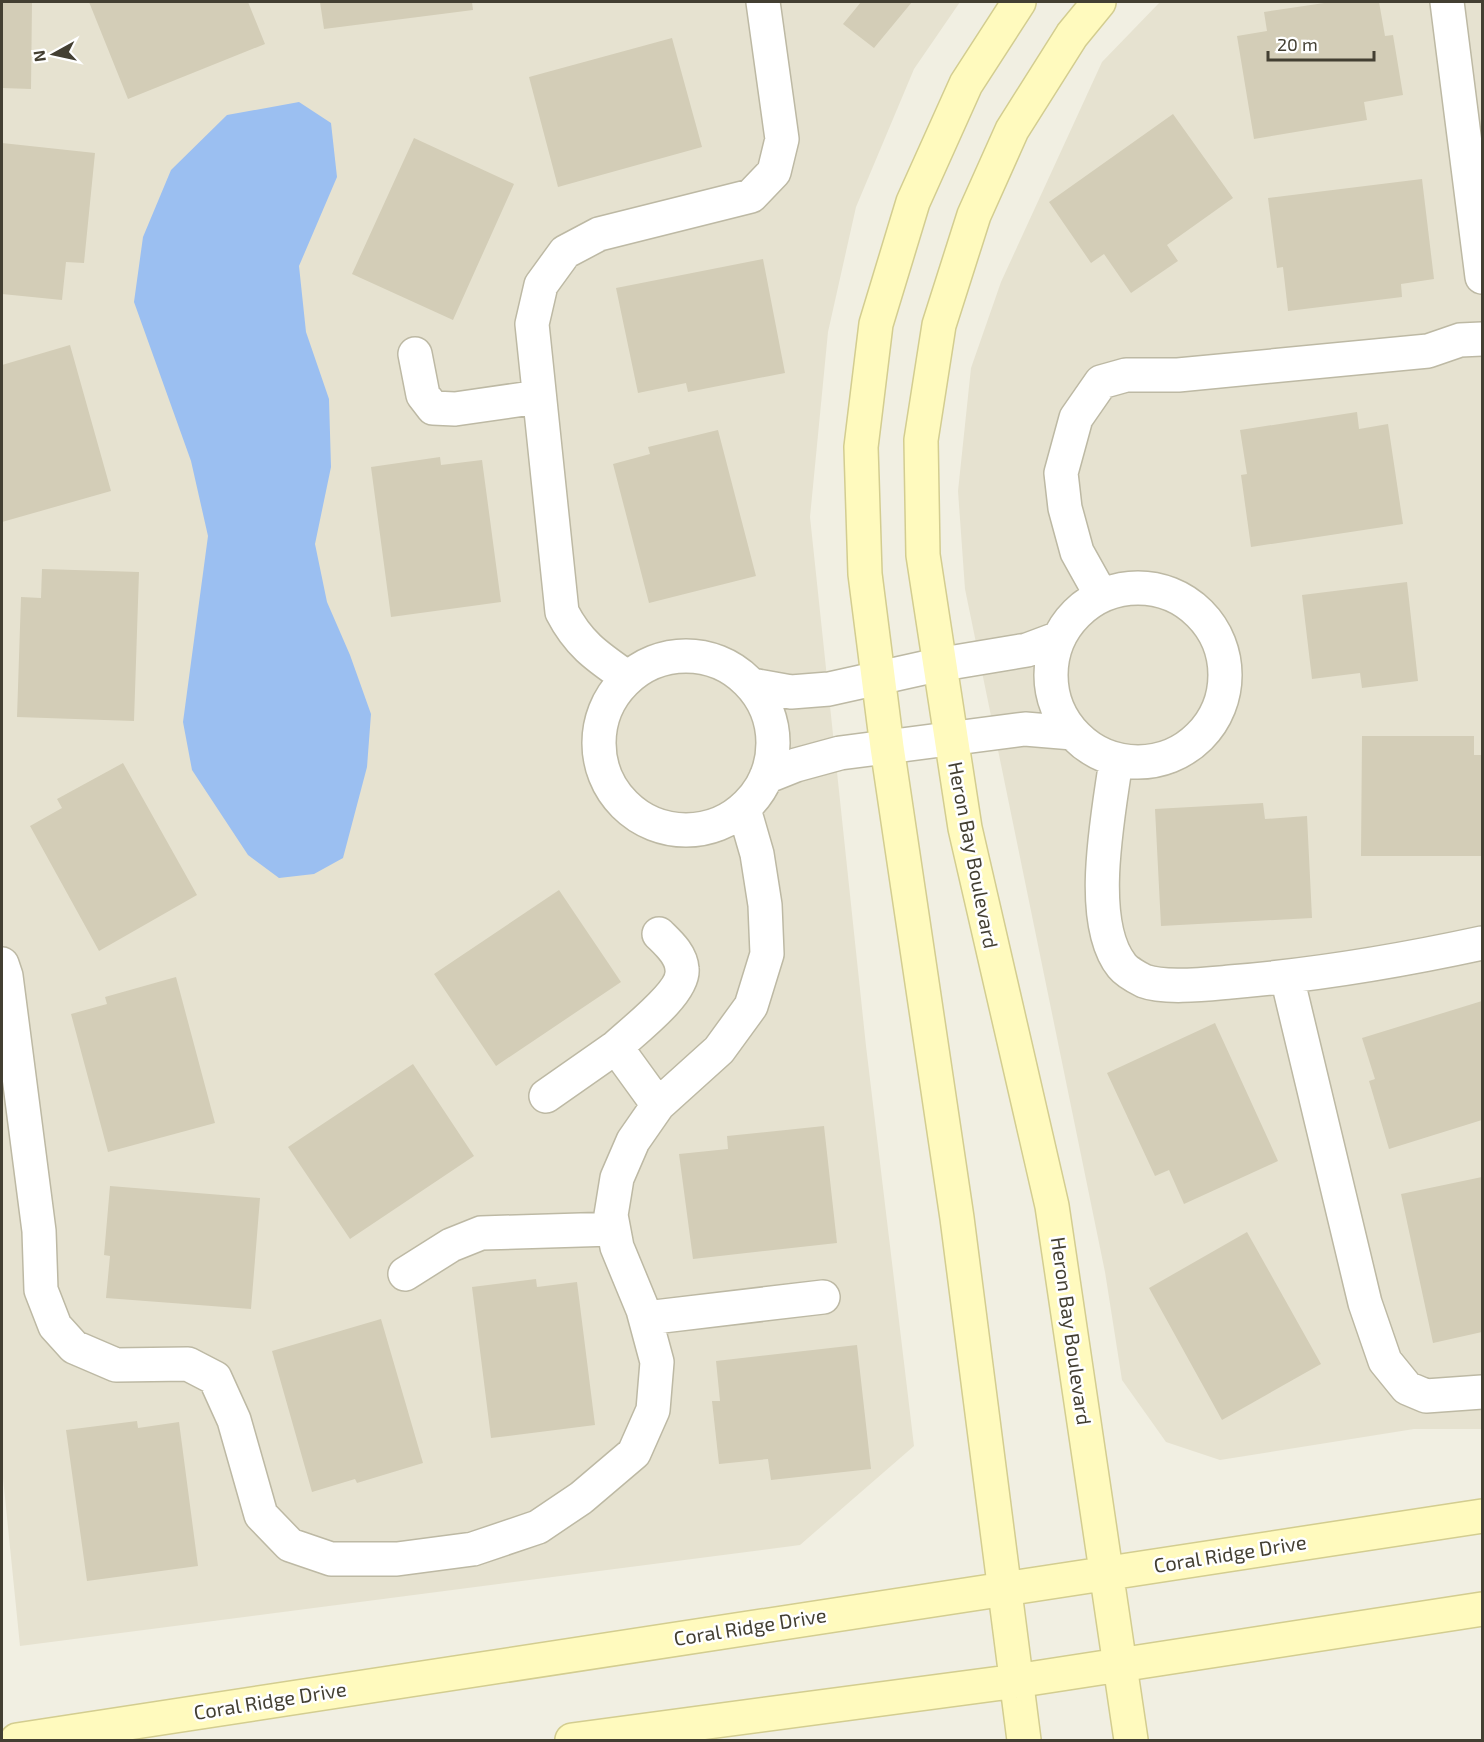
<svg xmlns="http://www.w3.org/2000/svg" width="1484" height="1742" font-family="'Exo 2',sans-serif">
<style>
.residential{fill:#e6e2d0}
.water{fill:#9bbff1}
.building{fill:#d3cdb7}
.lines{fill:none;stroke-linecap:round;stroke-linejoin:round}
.street-casing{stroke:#bdb9a4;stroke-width:36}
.secondary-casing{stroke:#d3cd90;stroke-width:36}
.street{stroke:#fff;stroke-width:33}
.secondary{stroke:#fffabe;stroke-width:33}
.labels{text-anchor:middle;stroke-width:5;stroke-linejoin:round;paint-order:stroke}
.street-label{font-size:20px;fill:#433f32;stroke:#fff}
</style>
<rect width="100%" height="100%" fill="#f1efe2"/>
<!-- residential -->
<path class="residential" d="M2,2h958l-46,67 -58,138 -28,125 -18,185 56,529 48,400 -114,99 -780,101 -18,-178z
M1160,2h322v1427h-68l-194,31 -54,-18 -44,-62 -17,-108 -140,-683 -7,-98 13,-123 30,-86 101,-220z"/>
<!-- water -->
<path class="water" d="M299,102l32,21 6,54 -38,89 7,66 23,67 2,68 -16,77 12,58 23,53 21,59 -4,53 -24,91 -29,16 -35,4 -31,-23 -56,-85 -9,-48 25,-186 -17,-75 -57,-159 9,-65 28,-67 56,-55z"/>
<!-- building -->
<path class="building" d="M2,2h30l-1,87 -29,-1z
M89,2h159l17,42 -137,55z
M320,2h152l1,8 -149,19z
M861,2h51l-38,46 -31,-24z
M1331,2h48l6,34 8,-1 10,60 -39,7 3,18 -113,19 -17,-103 30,-5 -3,-19z
M672,38l30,109 -144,40 -29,-110z
M1173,114l60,84 -66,47 11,16 -47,32 -27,-39 -13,9 -42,-61z
M414,138l100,46 -61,136 -101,-46z
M2,143l93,10 -11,110 -18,-1 -4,38 -60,-6z
M1422,179l12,100 -33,5 1,13 -114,14 -5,-44 -6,1 -9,-70z
M763,259l22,114 -97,19 -2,-9 -48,10 -22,-105z
M70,345l41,146 -109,31v-157z
M1357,412l2,17 29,-5 15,100 -152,23 -10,-72 6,-1 -7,-44z
M718,430l38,146 -107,27 -36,-139 37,-10 -2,-7z
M440,457l1,8 41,-5 19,142 -110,15 -20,-150z
M42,569l97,3 -5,149 -117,-4 4,-120 20,1z
M1407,582l11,99 -56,7 -2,-15 -48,6 -10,-84z
M1362,736h112v19h8v101h-121z
M123,763l74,132 -98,56 -69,-125 32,-18 -5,-9z
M1263,803l2,16 42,-3 5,102 -151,8 -6,-117z
M559,890l62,92 -125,84 -62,-92z
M176,977l39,146 -107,29 -37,-138 36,-10 -2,-7z
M1482,1001v119l-93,29 -20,-68 6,-2 -13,-41z
M1215,1023l63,138 -94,43 -15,-34 -14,6 -48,-103z
M413,1064l61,92 -124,83 -62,-92z
M824,1126l13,117 -144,16 -14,-105 49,-5 -1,-13z
M1482,1177v155l-49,11 -32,-149z
M110,1186l150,12 -9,111 -145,-11 4,-42 -6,-1z
M1247,1232l74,132 -99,56 -73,-132z
M536,1279l1,8 40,-5 18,143 -104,13 -19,-151z
M381,1319l42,144 -66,20 -2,-4 -43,13 -40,-141z
M857,1345l14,124 -100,11 -3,-21 -49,5 -7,-63h8l-4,-40z
M137,1421l1,7 41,-6 19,144 -111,15 -21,-151z"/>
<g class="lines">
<defs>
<path id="street" d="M1447,2l35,275
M415,354l8,41 10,13 22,1 83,-12
M1051 675a87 87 0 1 1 174 0a87 87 0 1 1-174 0Z
M1101,595l-24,-43 -12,-44 -4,-35 15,-55 25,-36 25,-7h52l250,-24 32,-11 22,-1
M599 743a87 87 0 1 1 174 0a87 87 0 1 1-174 0Z
M628,678c-30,-21 -49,-33 -66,-66l-30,-288 9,-39 24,-33 34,-18 152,-38 23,-24 8,-33 -19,-137
M752,685l39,7 38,-3 108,-24 90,-15 32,-12
M1116,760c-7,53 -30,161 6,206 4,5 16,12 22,15 21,8 64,3 86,1 86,-7 169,-21 252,-39
M766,777l30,-12 44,-12 185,-24 48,4
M2,964l4,12 33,255 2,59 14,36 19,21 42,18 72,-1 27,14 19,42 27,95 29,30 41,14h66l76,-10 65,-22 43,-29 53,-45 19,-43 4,-48 -14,-52 -26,-63 -6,-32 6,-37 16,-37 25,-36 61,-55 32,-44 16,-52 -2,-49 -8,-51 -13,-45
M1287,977l78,326 20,58 22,27 19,8 56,-4
M616,1047c17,-16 69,-55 66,-78 -1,-15 -14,-26 -23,-35
M546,1096l70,-49 42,58
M405,1274l46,-29 30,-12 132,-4
M646,1318l177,-21"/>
<path id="secondary" d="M1019,2l-53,82 -53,118 -37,122 -15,123 4,127 22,173 70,471 67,522
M1099,2l-27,33 -60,95 -38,85 -35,110 -18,115 2,115 42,273 87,378 79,534
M17,1740l1465,-224
M572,1740l444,-59 466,-72"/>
</defs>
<!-- street casing -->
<use href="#street" class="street-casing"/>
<!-- secondary casing -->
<use href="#secondary" class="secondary-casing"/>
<!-- street -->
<use href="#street" class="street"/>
<!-- secondary -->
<use href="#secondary" class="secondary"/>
</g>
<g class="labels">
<!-- street labels -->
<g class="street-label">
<text transform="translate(973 855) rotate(79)" y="7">Heron Bay Boulevard</text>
<text transform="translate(1071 1331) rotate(82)" y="7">Heron Bay Boulevard</text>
<text transform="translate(1230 1554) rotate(-9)" y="7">Coral Ridge Drive</text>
<text transform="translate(750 1627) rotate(-9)" y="7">Coral Ridge Drive</text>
<text transform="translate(270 1701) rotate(-9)" y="7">Coral Ridge Drive</text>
</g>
</g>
<!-- border -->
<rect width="1484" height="1742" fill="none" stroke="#433f32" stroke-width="6"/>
<!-- north arrow -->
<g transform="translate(54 54) rotate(262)" stroke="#ffffff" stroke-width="4.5" paint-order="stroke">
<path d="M0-4.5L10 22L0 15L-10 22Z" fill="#433f32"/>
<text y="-9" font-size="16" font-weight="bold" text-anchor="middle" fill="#433f32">N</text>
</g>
<!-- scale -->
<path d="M1268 51v9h106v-9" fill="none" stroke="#433f32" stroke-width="3"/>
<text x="1277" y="51" font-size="18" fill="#433f32" stroke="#ffffff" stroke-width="4.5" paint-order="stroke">20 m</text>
</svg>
